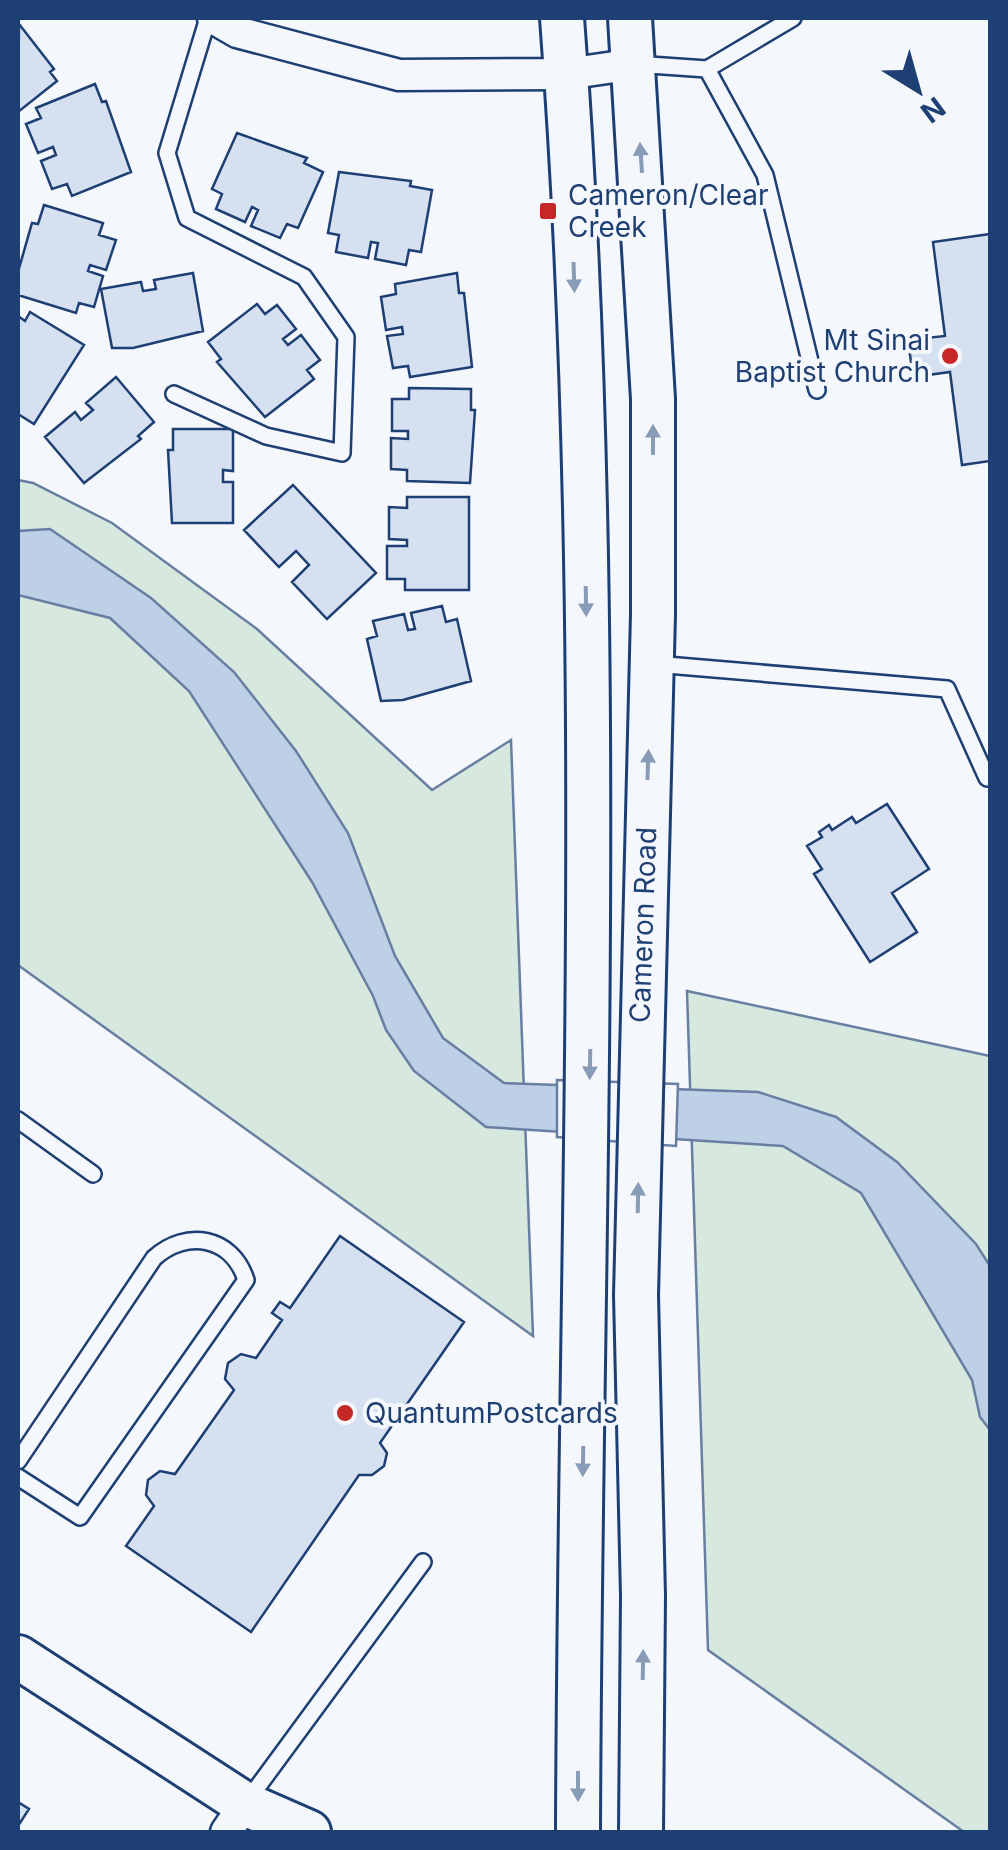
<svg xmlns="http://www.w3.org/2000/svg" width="1008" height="1850" font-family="Inter,sans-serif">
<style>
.green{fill:#d7e8df;stroke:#687fa3;stroke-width:2.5}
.water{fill:#bed0e5;stroke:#687fa3;stroke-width:2.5}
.pier{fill:#f4f7fb;stroke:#687fa3;stroke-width:2.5}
.building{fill:#d5e0f0;stroke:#1d3f73;stroke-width:2.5}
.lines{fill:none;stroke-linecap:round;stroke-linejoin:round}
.lane-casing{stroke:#1d3f73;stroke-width:20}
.street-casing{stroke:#1d3f73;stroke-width:35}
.secondary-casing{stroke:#1d3f73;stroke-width:48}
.lane{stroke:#f4f7fb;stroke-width:15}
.street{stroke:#f4f7fb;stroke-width:30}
.secondary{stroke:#f4f7fb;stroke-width:42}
.oneway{fill:#889bb7}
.poi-dot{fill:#c62828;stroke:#f4f7fb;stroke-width:4}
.labels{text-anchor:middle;stroke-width:8;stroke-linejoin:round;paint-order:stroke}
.poi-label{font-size:28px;fill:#1d3f73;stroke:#f4f7fb;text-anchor:start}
.street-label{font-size:28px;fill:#1d3f73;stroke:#f4f7fb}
</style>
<rect width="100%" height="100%" fill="#f4f7fb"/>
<!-- green -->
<path class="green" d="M18,480l15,3 79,40 145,106 175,161 79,-50 22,596 -515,-371z
M687,991l303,65v776h-26l-256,-182z"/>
<!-- water -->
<path class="water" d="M50,529l101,69 83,74 62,79 52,82 47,123 48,82 61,45 254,9 78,25 61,45 79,82 14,22v164l-10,-13 -8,-37 -111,-187 -78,-47 -297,-19 -72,-56 -28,-41 -13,-34 -61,-114 -123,-191 -79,-73 -92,-23v-64z"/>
<!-- pier -->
<path class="pier" d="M557,1080l121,4 -2,62 -119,-9z"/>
<!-- building -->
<path class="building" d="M19,24l35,45 -4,3 7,9 -39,31z
M95,84l7,18 4,-1 25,71 -59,24 -5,-12 -15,5 -11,-28 15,-6 -3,-8 -15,6 -12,-29 15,-6 -5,-10z
M237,133l70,25 -3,5 19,9 -25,56 -11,-4 -7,14 -29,-12 7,-16 -6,-3 -7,15 -29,-13 6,-15 -10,-5z
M339,172l72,9 -1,5 22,4 -11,62 -12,-2 -3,15 -31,-6 3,-16 -7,-1 -3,16 -32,-6 3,-17 -11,-2z
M44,205l59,18 -4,12 17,5 -10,30 -16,-5 -2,6 15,5 -9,31 -15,-4 -3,10 -58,-18v-23l14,-49 6,1z
M990,234v227l-28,4 -12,-93 -37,5 -5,-37 37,-4 -12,-94z
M193,273l10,58 -70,17h-21l-11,-59 40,-7 2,9 13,-2 -2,-9z
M457,273l2,20h5l8,74 -62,10 -2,-11 -15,2 -6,-32 16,-2 -1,-7 -16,3 -5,-33 15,-3 -1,-10z
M257,304l8,10 12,-9 19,24 -13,10 5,6 13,-10 19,25 -13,10 7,9 -49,38 -48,-55 4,-3 -13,-17z
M30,312l54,33 -50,79 -16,-10v-98l7,5z
M116,377l38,45 -16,14 3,3 -57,44 -39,-46 30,-25 6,8 12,-10 -7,-7z
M409,388l62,1v21h4l-5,73 -63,-2v-11l-16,-1v-31l17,1v-8h-16v-32h17z
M173,429h60v42l-10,-1v12h10v41h-61l-4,-73h5z
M293,485l83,88 -49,46 -35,-37 17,-17 -13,-14 -17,16 -35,-37z
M407,497h62v93h-64v-11h-18v-33h20v-6l-18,-1v-32l18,1z
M442,606l4,16 11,-3 14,62 -68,19 -22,1 -14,-62 10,-3 -4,-15 31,-7 4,16 7,-1 -4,-16z
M887,804l42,65 -37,24 25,39 -47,30 -56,-88 8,-5 -15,-23 15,-9 -3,-5 10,-7 3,5 20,-13 4,6z
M340,1236l124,86 -84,121 7,10 -3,13 -12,9h-13l-108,157 -125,-86 28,-40 -8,-11 2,-15 12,-9 15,3 59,-84 -9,-11 3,-16 13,-9 15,4 26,-38 -10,-7 8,-11 10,6z
M18,1802l11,7 -11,17z"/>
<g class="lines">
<defs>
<path id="lane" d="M635,64l72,5 86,-51
M707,69l58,106 52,215
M174,394l92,42 76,17 4,-116 -42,-60 -117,-59 -20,-65 41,-135
M655,664l292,25 40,89
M18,1120l75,54
M18,1461l136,-203c32,-29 78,-22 92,22l-166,237 -62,-40
M248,1800l175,-238"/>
<path id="street" d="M213,18l24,14 162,43 167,-1 69,-10
M226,1832l19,-28"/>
<path id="secondary" d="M562,18c46,604 18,1209 16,1814
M630,18l23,381v215l-17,681 7,301 -2,236
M18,1657l227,147 64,28"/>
</defs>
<!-- lane casing -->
<use href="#lane" class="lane-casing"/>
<!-- street casing -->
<use href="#street" class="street-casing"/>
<!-- secondary casing -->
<use href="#secondary" class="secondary-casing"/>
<!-- lane -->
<use href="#lane" class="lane"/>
<!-- street -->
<use href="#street" class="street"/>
<!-- secondary -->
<use href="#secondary" class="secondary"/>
</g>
<!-- one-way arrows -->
<defs><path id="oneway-solid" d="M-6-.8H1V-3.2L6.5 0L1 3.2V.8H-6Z" transform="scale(2.5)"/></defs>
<g class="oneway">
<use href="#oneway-solid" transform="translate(641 158) rotate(-94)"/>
<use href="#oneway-solid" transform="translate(574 277) rotate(88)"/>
<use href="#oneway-solid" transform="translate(653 440) rotate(-90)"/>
<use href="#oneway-solid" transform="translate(586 601) rotate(89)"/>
<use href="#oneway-solid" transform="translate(648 765) rotate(-88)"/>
<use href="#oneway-solid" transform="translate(590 1064) rotate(91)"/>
<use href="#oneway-solid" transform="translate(638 1198) rotate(-89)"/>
<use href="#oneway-solid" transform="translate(583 1461) rotate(91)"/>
<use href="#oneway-solid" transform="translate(643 1665) rotate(-89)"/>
<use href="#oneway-solid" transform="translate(578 1786) rotate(90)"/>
</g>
<!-- markers -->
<g class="poi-dot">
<rect x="538" y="201" width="20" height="20" rx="5"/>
<circle cx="950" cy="356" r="10"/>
<circle cx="345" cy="1413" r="10"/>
</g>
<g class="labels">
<!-- poi labels -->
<g class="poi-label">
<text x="568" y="205">Cameron/Clear<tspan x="568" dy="32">Creek</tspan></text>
<text x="930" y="350" text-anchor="end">Mt Sinai<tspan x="930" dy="32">Baptist Church</tspan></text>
<text x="365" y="1423">QuantumPostcards</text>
</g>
<!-- street labels -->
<g class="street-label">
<text transform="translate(643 925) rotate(-88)" y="10">Cameron Road</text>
</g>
</g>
<!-- border -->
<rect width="1008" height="1850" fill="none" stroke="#1d3f73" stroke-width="40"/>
<!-- north arrow -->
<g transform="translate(918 90) rotate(143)" stroke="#f4f7fb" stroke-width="8" paint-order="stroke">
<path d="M0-8L18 38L0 25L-18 38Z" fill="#1d3f73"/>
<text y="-15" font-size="28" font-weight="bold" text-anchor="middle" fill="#1d3f73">N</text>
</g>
</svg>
